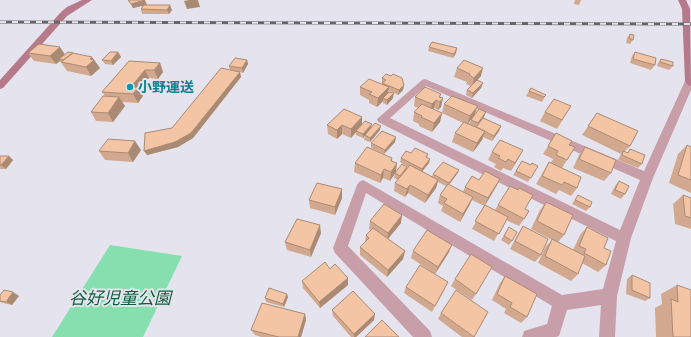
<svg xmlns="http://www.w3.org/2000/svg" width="691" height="337" font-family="'Noto Serif','Noto Sans JP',serif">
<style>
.green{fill:#86dfae}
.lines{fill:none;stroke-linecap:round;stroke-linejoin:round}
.street{fill:#c89ea8;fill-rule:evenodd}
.secondary{fill:#b77a8a;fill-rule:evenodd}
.rail-casing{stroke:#65656a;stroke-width:3}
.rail{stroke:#e5e4ee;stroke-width:2;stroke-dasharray:6;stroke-linecap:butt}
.wall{fill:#d2a98e}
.shaded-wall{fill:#ab8a74}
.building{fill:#f4c5a5;stroke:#ab8a74}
.culture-dot{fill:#0f9aa8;stroke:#e5e4ee;stroke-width:1.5}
.labels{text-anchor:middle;stroke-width:4;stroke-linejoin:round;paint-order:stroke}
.culture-label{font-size:14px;font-weight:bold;fill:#0d838f;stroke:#e5e4ee;text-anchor:start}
.near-park-label{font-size:17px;font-style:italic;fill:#155c3b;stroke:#e5e4ee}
</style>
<rect width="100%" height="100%" fill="#e5e4ee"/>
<!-- green -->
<path class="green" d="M110,245l72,11 -39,81h-91z"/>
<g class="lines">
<!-- street -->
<path class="street" d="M691,78v12l-38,88 -22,60 -14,58 -2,41h-16l2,-32 -34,5 -8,26 -3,1h-34l2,-6 23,-7 5,-18 -186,-113 -18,53 82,85 2,6h-19l-78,-84 -2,-5 24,-63 2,-3 4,-2 199,115 41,-6 13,-48 -238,-119 -1,-3 45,-39 3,-1 219,92 41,-90 2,-2zM426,86l214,94 -20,50 -230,-112z"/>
<!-- secondary -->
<path class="secondary" d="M82,0h10l-25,16 -64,72 -3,1v-9l61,-68 6,-5z
M678,0h8l4,9 1,77 -3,-1 -3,-4 -3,-72z"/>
<defs>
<path id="rail" d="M0,22l691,2"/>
</defs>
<!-- rail casing -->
<use href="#rail" class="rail-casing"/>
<!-- rail -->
<use href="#rail" class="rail"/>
</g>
<!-- wall -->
<path class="wall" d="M128,0l19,5 25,5 -3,4h-27l-1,-5 3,-4 -11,3z
M575,0h6l-2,5 -5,-1z
M630,34l3,6 -3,4 -4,-1 1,-5z
M429,47l27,6 -3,5 -25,-7z
M118,52l3,5 -8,8 -8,-1 -3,-4z
M635,52l20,13 -4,5 -21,-7 2,-7z
M28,53l37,2 29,5 6,8 -9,8 -24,-5 -7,-10 -4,3 -22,-3z
M661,59l12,7 -4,4 -12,-4 1,-3z
M247,60l1,4 -5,9 -3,-1 1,5 -48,61 -15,9 -31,8 25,-27 58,-58 -1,-4z
M129,61l31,2 3,9 -5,7 -9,-1 -9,12 3,6 -5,7 -16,-1 3,4 -12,16 -17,-1 -5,-9 14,-16 -3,-4z
M457,68l24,8 -4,4 6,3 -2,5 -9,10 -6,-3 1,-5 4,-4 -5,-2 1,-2 -13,-5z
M382,78l22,7 -1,5 -5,5 -10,-5v3l5,5 -6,7 -4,-2v-2l-6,6 -8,-4v-3l-9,-5v-8l22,-3z
M529,91l17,4 -4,7 -16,-6z
M441,94l-1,3 3,1 -2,9 -3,3 -4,-2 -1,1 9,4 2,-9 31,10 -7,9 1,1 2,-4 15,-8 -3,6 18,8 -2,5 -7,10 -9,-4 -1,3 -9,12 -21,-10 3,-9 8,-10 -21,-10 -2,9 -8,10 -13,-6v-2l-6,-3 1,-9 4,-4 -4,-2 1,-9z
M571,106l-14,23 -17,-8 5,-9z
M597,113l33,33 -6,6 3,1 3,-4 12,15 -4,4 -20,-8 3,-6 -39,-19z
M362,117v7l18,6 -10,12 -6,-2 1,-4 -2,2 -7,-3v-3l-5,6 -9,-4 -5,5 -9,-5 -1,-9z
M395,142l-11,12 -13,-6v-5z
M569,145l-2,15 -5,8 15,20 -6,8 -12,-6 -3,4 -20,-10 13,-22 2,1 2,-4 -10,-5 5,-8z
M687,145l4,2v46l-22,-10 9,-29z
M585,147l26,26 -7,8 -31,-13 6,-13z
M141,150l-8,12 -28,-2 -6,-9z
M492,152l26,7 -7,12 -8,-3 -2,3 -7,-4 2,-3 -8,-4z
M411,153l17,1 -1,4 3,1 -1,4 -7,8 10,6 1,-3 26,-4 -2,4 -8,11 14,7 2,-5 14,-7 21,-1 -15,26 10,5 3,-5 27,4 -1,10 -5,7 -13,-6 -12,21 -22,-12 12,-23 -12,-6 -3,6 -9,16 -19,-11 2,-5 -5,-3 2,-8 6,-9 -8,-4 -2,6 -11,15 -17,-10 -3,4 -11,-6 1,-8 3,-3 -4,-2 1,-5 -5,8 -7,-3 -3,5 -26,-11 1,-9 37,-5v3l3,11 11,-3 2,-2 -8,-5 1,-4z
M0,156l13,4 -7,9h-6z
M522,161l9,4 7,1 -10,16 -15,-7z
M619,181l6,13 -4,5 -10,-5 4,-8z
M342,189v9l-7,17 -25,-7 -1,-8z
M578,195l12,12 -4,4 -14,-7z
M683,195l8,3v31l-16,-5 -2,-20z
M546,202l18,33 -6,7 15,8 7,-15 7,-8 17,21 2,17 -8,7 -16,-9 -4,11 -7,7 -33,-18 8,-17 6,-6 -21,-11 9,-19z
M370,221l31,2 -13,16 17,12 -2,8 -16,18 -27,-22v-8l5,-5 1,-7 5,-5 -2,-1z
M523,226l18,29 -6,7 -25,-13 8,-15z
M509,227l3,14 -3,4 -8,-5z
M321,233l-10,24 -24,-7 -2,-8z
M413,251l36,1 -14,22 -24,-16z
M330,269l18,16 -28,23 -17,-20 -1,-7z
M632,275l18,23 -5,3 -19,-7 1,-15z
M505,276l22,41 -6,6 -17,-10 2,-4 -14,-9 8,-17z
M455,279l21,15 -4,6 -21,-14z
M677,285l14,52h-35l-1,-29 7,-4 -1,-10z
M406,287l39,2 -13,23 -28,-19z
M0,295l19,1 -7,9 -9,-2 -3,-1z
M288,297l-4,10 -18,-5 -1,-4z
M332,310l42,10 -18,17h-5l-18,-21z
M441,313l33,24h-12l-24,-18z
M305,314l1,6 -5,17h-40l-6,-2 -4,-5z"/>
<!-- shaded-wall -->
<path class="shaded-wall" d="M145,0l2,5 -14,3 -2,-4z
M189,0h9l2,7 -13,2 -3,-8z
M170,5l2,5 -3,4 -2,-4z
M60,47l6,9 -7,3 1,2 -4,3 -6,-8z
M457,48l-1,5 -3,5 1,-4z
M118,52l3,5 -8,8 -2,-4z
M92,57l8,11 -9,8 -5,-9 4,-8z
M247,60l1,4 -5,9 -1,-5z
M160,63l3,9 -5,7 -4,-9z
M483,68l-2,8 -9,10 2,-8z
M145,70l4,8 -9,12 3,6 -5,7 -5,-9 -2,-7z
M240,72l1,5 -48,61 -15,9 -31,8 -3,-4z
M483,83l-2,5 -9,10 1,-5z
M404,85l-1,5 -5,5 1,-5z
M389,87l-1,9 -5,2v3l-6,6 1,-9z
M394,93l-1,5 -6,7v-5z
M119,97l6,9 -12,16 -5,-9z
M443,98l-2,9 -3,3 2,-8z
M436,100l-2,8 -4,5 2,-9z
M478,106l-3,8 -8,11 3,-9z
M486,112l-2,5 -8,11 2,-5z
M442,113l-2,9 -8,10 2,-9z
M362,117v9l-6,5v1l-5,6v-9z
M372,124l-1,4 -8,10v-4z
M342,125v9l-5,5v-9z
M381,126l-1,4 -10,12v-4z
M501,126l-2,5 -7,10 2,-5z
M485,131l-3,9 -9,12 4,-9z
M396,137l-1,5 -11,12 1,-4z
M135,141l6,9 -8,12 -5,-9z
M523,150l-5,9 -7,12 4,-8z
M9,156l4,4 -7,9 -5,-4z
M430,159l-1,4 -8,10 1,-4z
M397,163l-1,9 -6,9 1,-9z
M407,167l-1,4 -7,9 1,-4z
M384,169l-1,9 -3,5 1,-8z
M459,170l-2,4 -10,13 2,-4z
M500,179l-4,8 -12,20 4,-9z
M438,180l-2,8 -11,15 3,-8z
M410,185l-2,8 -3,4 2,-8z
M342,189v9l-7,17v-8z
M473,197l-4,9 -9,16 3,-8z
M402,215l-1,8 -14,17 1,-7z
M320,225l1,8 -10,24 -1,-7z
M452,245l-3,7 -14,22 3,-7z
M405,251l-2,8 -16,18 1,-7z
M348,278v7l-28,23 -1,-6z
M13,292l6,4 -7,9 -6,-3z
M287,294l1,3 -4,10 -1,-3z
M305,314l1,6 -5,17h-3z
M375,314l-1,6 -18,17h-2v-3z"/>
<!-- building -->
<path class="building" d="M128,0h17l-14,4z
M144,5h26l-3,5 -26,-1z
M630,34l4,1 -1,5 -4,-2z
M432,42l25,6 -3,6 -25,-7z
M39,44l21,3 -10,9 -22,-3z
M68,52l5,1 -10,7 -4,-1z
M110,52h8l-7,9 -9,-1z
M635,52l21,6 -1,7 -22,-6z
M73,53l19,4 -2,2 4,1 -8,7 -25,-5z
M235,58l12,2 -5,8 -13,-2z
M661,59l12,3v4l-13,-4z
M464,60l19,8 -9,10 -5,-3 1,-1 -13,-6z
M129,61l31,2 -6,7h-9l-14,17 7,1 -5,6 -31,-2z
M221,68l19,4 -49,61 -16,9 -31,9 1,-18 27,-5z
M386,74l5,2 2,-2 9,4 2,7 -5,5 -17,-7 4,-3 -4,-2z
M369,79l20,8 -11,11 -9,-4 3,-2 -12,-5z
M477,80l6,3 -10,10 -6,-3z
M425,87l16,7 -2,3 4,1 -3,4 -4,-2 -4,4 -17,-7z
M531,88l15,7 -2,2 -15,-6z
M389,92l5,1 -7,7 -4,-2z
M103,96l16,1 -11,16 -17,-1z
M452,96l26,10 -8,10 -26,-12z
M554,99l17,7 -9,14 -17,-8z
M422,104l20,9 -8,10 -13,-6 1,-1 -8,-4z
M344,109l18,8 -11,12 -9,-4 -5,5 -10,-5z
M479,109l7,3 -8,11 -7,-3z
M597,113l41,18 -8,15 -42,-20z
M483,118l18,8 -7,10 -18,-9z
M365,121l7,3 -9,10 -7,-3z
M464,122l21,9 -8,12 -22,-10z
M375,123l6,3 -11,12 -5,-3z
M382,131l14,6 -11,13 -14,-7z
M556,133l16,8 -3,4 6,2 -8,13 -11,-5 2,-4 -10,-5z
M108,139l27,2 -7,12 -29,-2z
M500,140l23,10 -8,13 -7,-4 -2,3 -8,-4 2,-2 -8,-4z
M687,145l4,2v33l-13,-5z
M367,147l25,11 -1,3 6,2 -6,9 -7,-3 -3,6 -26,-12z
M585,147l31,13 -5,13 -32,-14z
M415,148l13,6 -2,3 4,2 -8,10 -21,-11 5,-7 5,2z
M630,149l15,6 -3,9 -20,-9 1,-4 5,2z
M0,156h9l-8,9h-1z
M522,161l9,4 1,-2 6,3 -7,12 -15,-7z
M443,162l16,8 -10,13 -16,-9z
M549,162l32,15 -4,11 -13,-6 -2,3 -20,-9z
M402,164l5,3 -7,9 -5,-3z
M410,165l28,15 -10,15 -18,-10 -3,4 -12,-6z
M485,171l15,8 -12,19 -23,-11 7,-11 7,4z
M619,181l10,5 -4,8 -10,-4z
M317,183l25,6 -7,18 -26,-7z
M448,184l25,13 -10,17 -19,-11 3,-4 -7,-4z
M510,186l8,4 1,-2 14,7 -8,14 4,2 -5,8 -26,-14z
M578,195l14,7 -2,5 -15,-7z
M683,195l8,3v20l-6,-2z
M546,202l27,13 -9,20 -27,-14z
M384,204l18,11 -14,18 -18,-12z
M485,205l23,12 -9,17 -24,-13z
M297,219l23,6 -10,25 -25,-8z
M523,226l25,13 -7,16 -26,-14z
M509,227l8,5 -5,9 -8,-5z
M587,227l21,11 -4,10 7,3 -5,14 -22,-12 2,-4 -7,-3z
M373,228l32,23 -17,19 -28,-23 9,-9 -3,-3z
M427,230l25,15 -14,22 -25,-16z
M552,239l33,17 -7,18 -33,-18z
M471,254l21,13 -16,27 -21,-15z
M325,262l5,7 5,-5 13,14 -29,24 -17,-21z
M420,265l28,17 -13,24 -29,-19z
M632,275l18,8v15l-18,-8z
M505,276l32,18 -10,23 -17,-10 2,-4 -15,-9z
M677,285l14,5v47h-18l-2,-38 7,3z
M269,288l18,6 -4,10 -18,-6z
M4,290l9,2 -7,10 -6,-1v-6z
M456,290l32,22 -14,25 -33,-24z
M353,291l22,23 -21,20 -22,-24z
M262,303l43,11 -7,23h-19l-28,-7z
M382,320l17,17h-34z"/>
<!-- markers -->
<circle class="culture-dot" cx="130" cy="87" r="4"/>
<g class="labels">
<!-- culture labels -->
<g class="culture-label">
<text x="138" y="92">小野運送</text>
</g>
<!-- near-park labels -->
<g class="near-park-label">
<text x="120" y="304">谷好児童公園</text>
</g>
</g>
</svg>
